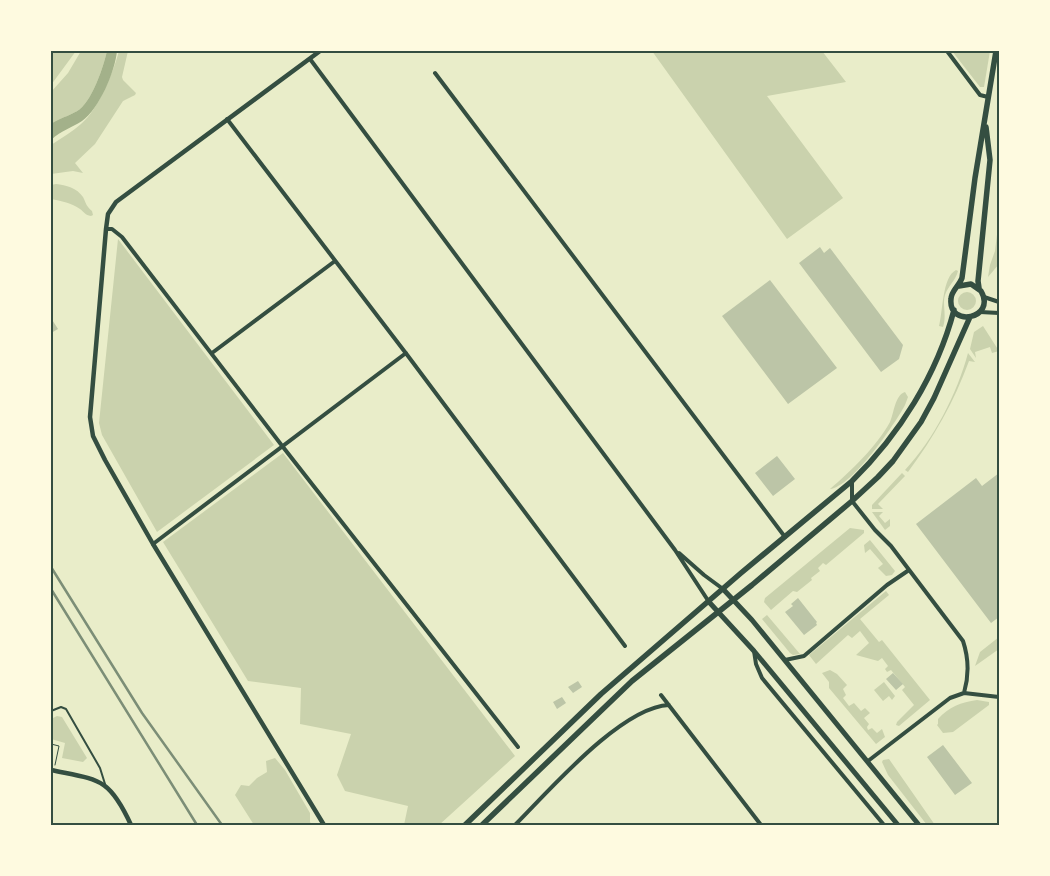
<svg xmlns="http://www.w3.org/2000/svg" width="1050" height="876" font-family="'Roboto Condensed',sans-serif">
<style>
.green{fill:#cad2ad}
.water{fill:#a3b18a}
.building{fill:#bcc5a7}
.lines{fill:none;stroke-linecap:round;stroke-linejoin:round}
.path{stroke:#344e41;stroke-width:1}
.service{stroke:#344e41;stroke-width:2}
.minor{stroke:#344e41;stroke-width:4}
.tertiary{stroke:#344e41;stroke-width:4.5}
.secondary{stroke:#344e41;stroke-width:5}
.primary{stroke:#344e41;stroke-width:5.5}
.rail{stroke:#7c8e77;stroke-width:2.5}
.neatline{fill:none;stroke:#344e41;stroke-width:2}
</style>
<rect width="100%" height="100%" fill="#e9edc9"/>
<!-- green -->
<path class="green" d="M51,51h25l-25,34z
M81,51h26c-4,17 -14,47 -27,58 -4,4 -22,10 -29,15v-32l17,-19z
M119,51h9l-6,26 1,3 13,13 -1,2 -12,6 -28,43 -20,19 8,10 -10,-2 -22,3v-29c10,-7 21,-13 30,-21 17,-14 32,-51 38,-73z
M652,51h170l24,31 -79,14 76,102 -56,41z
M952,51h38l-6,36h-4z
M999,182v82l-11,13 2,-12 5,-14 4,-33 -2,-5z
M56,184c10,1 21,4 27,13 3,6 3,9 9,14l1,4 -2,1c-6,-1 -7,-4 -11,-7 -8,-6 -19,-8 -29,-10v-14z
M118,239l156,206 -117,87 -55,-97 -3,-12z
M956,270l2,1c-2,9 -10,15 -13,24 -3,9 2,20 -2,32l-4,-1c4,-14 3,-49 17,-56z
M958 301a9 9 0 1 1 18 0a9 9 0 1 1-18 0Z
M983,326l16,25 -7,2 -2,-6 -15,5 1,6 -6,-9 4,-17z
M968,353l7,9 -6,-1c-15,41 -35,76 -61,111l-3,-2c29,-31 52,-76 63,-117z
M905,392l3,5 -3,8c-10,19 -53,82 -75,84 21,-18 47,-43 60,-67 4,-9 5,-27 15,-30z
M283,453l232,303 -76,69h-35l4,-19 -63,-15 -8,-16 14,-41 -51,-10 1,-36 -53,-7 -85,-139z
M902,473l3,3 -27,28 5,5h-11v-4z
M872,512h11l-4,4 6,7 5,-4v7l-5,4z
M850,528l14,2v3l-38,32 -3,-2 -5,5 2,3 -9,7 1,2 -15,12 -4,-1 -22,19 -7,-8 1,-4z
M870,540l25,31 -3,4 -6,1 -8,-8 5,-4 -13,-15 -5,4 -1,-8z
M886,591l3,4 -29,24 19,23 3,-2 48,60 -31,26 -3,-1 1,-3 17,-17 -12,-15 3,-3 -14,-17 -4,2 -2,-3 3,-3 -6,-8 -4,3 -22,-6 13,-12 -9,-12 -8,7 -4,-3 -32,29 -7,-9z
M767,615l33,39 -7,1 -3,-2 -28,-34z
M999,637v12l-24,17 5,-14z
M830,670l7,4 10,11 -4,4 3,6 -3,3 6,8 5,-3 7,8 4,-3 5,5 -6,5 5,6 -2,3 1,3 4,-2 5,5 5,-4 3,8 -9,7 -47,-56v-6l-7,-9z
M884,682l11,14 -3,4 -3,-4 -6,5 -9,-11z
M977,700l12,2v3l-36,27 -10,1 -6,-8 1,-1v-5c11,-12 23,-17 39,-19z
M57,716l5,1 25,41 -4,4 -21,-4 3,-15 -14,-4v-20z
M275,758l10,12 25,43v9l2,3h-58l-19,-30 6,-10 8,1 8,-8 10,-6 -1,-11z
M889,759l46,66h-8l-39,-50 -6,-13 1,-2z"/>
<!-- water -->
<path class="water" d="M107,51h10c-2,21 -18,58 -35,70 -11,7 -20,9 -31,19v-16c7,-5 25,-11 29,-15 13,-11 23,-41 27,-58z"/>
<!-- building -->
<path class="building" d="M820,247l4,6 6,-5 73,97 -4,14 -18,13 -82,-109z
M770,280l67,88 -49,36 -66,-88z
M51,318l7,11 -7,4z
M777,456l18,23 -22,17 -18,-23z
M999,473v144l-8,6 -75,-99 60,-46 6,8z
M798,598l19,24 -1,1 1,2 -13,10 -19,-23 8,-6 -2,-2z
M893,673l10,11 -7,6 -10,-11z
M578,681l4,6 -9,6 -5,-6z
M562,697l4,6 -9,6 -4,-7z
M943,745l29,38 -17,12 -28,-38z"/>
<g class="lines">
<!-- path -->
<path class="path" d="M51,744l8,2 -4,19"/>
<!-- service -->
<path class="service" d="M51,711l10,-4 5,2 34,59 5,16"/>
<!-- minor -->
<path class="minor" d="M947,51l33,44 8,2
M310,59l365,491 34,52
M435,73l350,464
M227,119l181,237 217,290
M106,229h6l10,8 161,210 235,300
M984,297l15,5
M980,312l19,1
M212,353l123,-92
M852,481v20l23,29 16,16 72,95c6,18 6,35 1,52
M153,544l253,-191
M679,553l25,22 19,14
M754,651l2,13 6,14 122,147
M785,660l19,-4 83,-71 22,-15
M661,695l100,130
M868,761l82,-63 14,-5 35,4
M515,825c34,-34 106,-118 154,-120"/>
<!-- tertiary -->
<path class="tertiary" d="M320,51l-204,151 -8,12 -2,15 -16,188 3,19 12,24 48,84 171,281
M51,770c48,10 58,7 80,55"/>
<!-- secondary -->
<path class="secondary" d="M723,589l29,31 167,205
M709,602l45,49 144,174"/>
<!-- primary -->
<path class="primary" d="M959,286l12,-2 10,7c16,28 -33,37 -30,8 0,-8 8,-13 11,-21l13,-100 21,-127
M979,288l-1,-7 12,-121 -4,-33
M465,825l136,-131 140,-121 111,-92c47,-46 85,-106 102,-171
M482,825l150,-144 120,-96 100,-84 26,-24 15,-16 28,-39 13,-24 36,-81"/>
<!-- rail -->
<path class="rail" d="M51,567l91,146 80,112
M51,589l146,236"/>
</g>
<!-- border -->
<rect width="1050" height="876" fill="none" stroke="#fefae0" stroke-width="105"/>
<rect x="52" y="52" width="946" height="772" class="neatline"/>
</svg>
